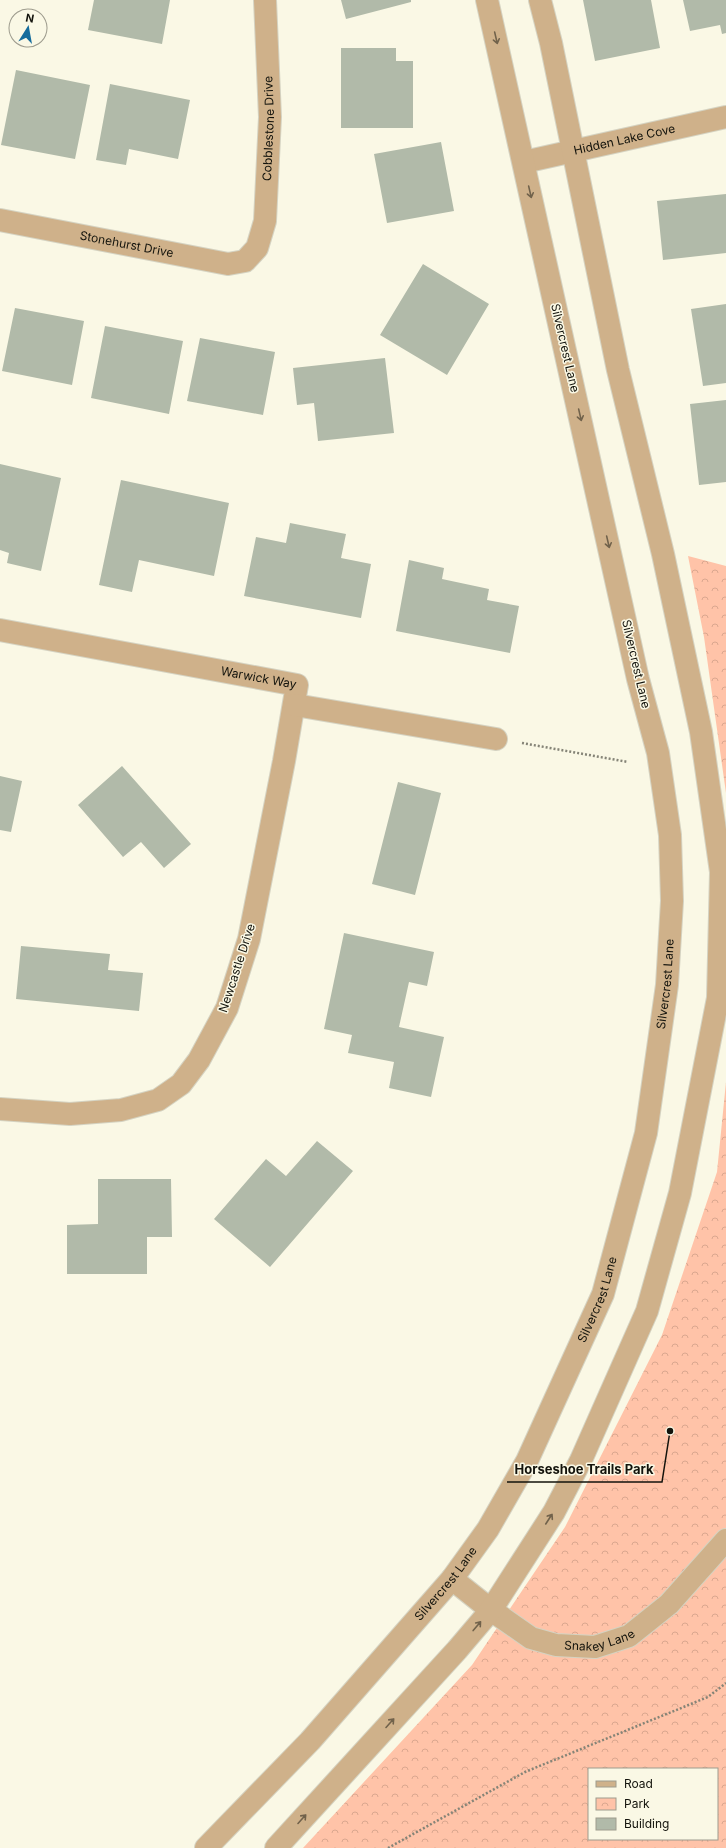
<svg xmlns="http://www.w3.org/2000/svg" width="726" height="1848" font-family="Inter,sans-serif">
<style>
.park{fill:url(#park-crowns);fill-rule:evenodd}
.building{fill:#b1baa9}
.lines{fill:none;stroke-linecap:round;stroke-linejoin:round}
.minor-casing{stroke:#d5d3c2;stroke-width:24}
.tertiary-casing{stroke:#d5d3c2;stroke-width:24}
.path{stroke:#858477;stroke-width:2.5;stroke-dasharray:2 2;stroke-linecap:butt}
.minor{stroke:#cfb18a;stroke-width:22}
.tertiary{stroke:#cfb18a;stroke-width:22}
.oneway{stroke:#71624b}
.labels{text-anchor:middle;stroke-width:3;stroke-linejoin:round;paint-order:stroke}
.street-label{font-size:12px;fill:#13130c;stroke:#faf8e5}
.leader{fill:none;stroke:#13130c;stroke-width:1.5}
.callout-dot{fill:#13130c;stroke:#faf8e5;stroke-width:1.5}
.callout-label{font-size:13px;text-anchor:middle;font-weight:bold;fill:#13130c;stroke:#faf8e5;stroke-width:3;stroke-linejoin:round;paint-order:stroke}
</style>
<defs>
<pattern id="park-crowns" width="20" height="18" patternUnits="userSpaceOnUse"><rect width="20" height="18" fill="#ffc3a8"/><path d="M2 6a3 3 0 1 1 6 0M12 15a3 3 0 1 1 6 0" fill="none" stroke="#daa78f"/></pattern>
</defs>
<rect width="100%" height="100%" fill="#faf8e5"/>
<!-- park -->
<path class="park" d="M688,556l38,10v227l-22,-156z
M726,1082v766h-423l169,-183 93,-138 97,-192 55,-163zM589,1769h128v70h-128z"/>
<!-- building -->
<path class="building" d="M94,0h76l-8,44 -74,-14z
M341,0h70v2l-65,17z
M583,0h68l9,48 -65,13z
M683,0h43v33l-4,1 -2,-9 -30,6z
M341,48h55v13h17v67h-72z
M16,70l74,15 -15,74 -74,-14z
M110,84l80,16 -12,59 -49,-10 -3,16 -30,-5z
M441,142l13,69 -67,12 -13,-69z
M726,194v59l-63,7 -6,-59z
M423,264l66,40 -42,71 -67,-40z
M726,304v79l-23,3 -12,-77z
M15,308l69,13 -12,64 -70,-14z
M105,326l78,15 -14,73 -78,-16z
M200,338l75,14 -12,63 -76,-14z
M385,358l9,75 -76,8 -4,-38 -17,2 -4,-37z
M726,400v82l-27,3 -9,-81z
M0,464l61,14 -20,93 -34,-8 2,-10 -9,-3z
M121,480l108,23 -15,73 -75,-16 -7,32 -33,-7z
M290,523l56,11 -5,24 30,6 -10,54 -117,-22 12,-59 30,6z
M409,560l35,8 -2,11 47,10 -2,11 32,6 -9,47 -114,-22z
M122,766l69,78 -27,24 -23,-26 -18,15 -45,-52z
M0,776l22,5 -11,51 -11,-2z
M398,782l43,11 -26,102 -43,-11z
M344,933l90,19 -7,34 -18,-4 -10,45 45,10 -13,60 -42,-9 5,-26 -46,-9 4,-18 -28,-6z
M21,946l89,8 -2,16 35,3 -4,38 -123,-12z
M317,1141l36,30 -83,96 -56,-48 52,-60 20,17z
M98,1179h73l1,58h-25v37h-80v-49l31,-1z"/>
<g class="lines">
<defs>
<g id="minor">
<path id="s1" d="M524,162l202,-45"/>
<path id="s2" d="M0,220l228,44 17,-3 12,-13 8,-27 5,-104 -5,-117"/>
<path id="s3" d="M0,630l297,55 -13,76 -35,178 -22,69 -28,52 -18,24 -23,16 -37,10 -51,4 -70,-5"/>
<path d="M295,705l201,34"/>
<path id="s4" d="M452,1579l39,31 40,28 25,7 39,2 34,-11 40,-32 57,-64"/>
</g>
<g id="tertiary">
<path id="s5" d="M206,1848l104,-107 142,-162 36,-50 39,-68 76,-167 43,-161 21,-148 5,-84 -2,-66 -12,-82 -20,-74 -151,-679"/>
<path d="M276,1848l181,-198 34,-40 63,-98 27,-52 66,-149 33,-118 38,-195 3,-126 -20,-140 -38,-178 -45,-184 -67,-327 -11,-43"/>
</g>
</defs>
<!-- minor casing -->
<use href="#minor" class="minor-casing"/>
<!-- tertiary casing -->
<use href="#tertiary" class="tertiary-casing"/>
<!-- path -->
<path class="path" d="M522,743l106,19
M388,1848l137,-76 183,-75 18,-14"/>
<!-- minor -->
<use href="#minor" class="minor"/>
<!-- tertiary -->
<use href="#tertiary" class="tertiary"/>
</g>
<!-- one-way arrows -->
<defs><path id="oneway-shaft" d="M-6 0H5M1.5-3L5.5 0L1.5 3" fill="none" stroke-width="1.6" stroke-linecap="round" stroke-linejoin="round"/></defs>
<g class="oneway">
<use href="#oneway-shaft" transform="translate(496 38) rotate(77)"/>
<use href="#oneway-shaft" transform="translate(530 192) rotate(77)"/>
<use href="#oneway-shaft" transform="translate(580 415) rotate(77)"/>
<use href="#oneway-shaft" transform="translate(608 542) rotate(77)"/>
<use href="#oneway-shaft" transform="translate(549 1519) rotate(-57)"/>
<use href="#oneway-shaft" transform="translate(477 1626) rotate(-50)"/>
<use href="#oneway-shaft" transform="translate(390 1723) rotate(-48)"/>
<use href="#oneway-shaft" transform="translate(302 1819) rotate(-48)"/>
</g>
<g class="labels">
<!-- street labels -->
<g class="street-label">
<text dy="4" stroke="none"><textPath href="#s2" startOffset="388">Cobblestone Drive</textPath></text>
<text dy="4" stroke="none"><textPath href="#s1" startOffset="103">Hidden Lake Cove</textPath></text>
<text dy="4" stroke="none"><textPath href="#s2" startOffset="129">Stonehurst Drive</textPath></text>
<text transform="translate(565 348) rotate(77)" y="4">Silvercrest Lane</text>
<text transform="translate(636 664) rotate(77)" y="4">Silvercrest Lane</text>
<text dy="4" stroke="none"><textPath href="#s3" startOffset="263">Warwick Way</textPath></text>
<text transform="translate(237 968) rotate(-72)" y="4">Newcastle Drive</text>
<text dy="4" stroke="none"><textPath href="#s5" startOffset="1005">Silvercrest Lane</textPath></text>
<text dy="4" stroke="none"><textPath href="#s5" startOffset="681">Silvercrest Lane</textPath></text>
<text dy="4" stroke="none"><textPath href="#s5" startOffset="357">Silvercrest Lane</textPath></text>
<text dy="4" stroke="none"><textPath href="#s4" startOffset="169">Snakey Lane</textPath></text>
</g>
</g>
<!-- callouts -->
<path class="leader" d="M670 1431L662 1482H507"/>
<circle class="callout-dot" cx="670" cy="1431" r="4"/>
<g class="callout-label">
<text x="584" y="1474">Horseshoe Trails Park</text>
</g>
<!-- legend -->
<rect x="588" y="1768" width="130" height="72" fill="#faf8e5" stroke="#9e9c8e"/>
<rect x="596" y="1781" width="20" height="6" fill="#cfb18a" stroke="#9e9c8e"/>
<text x="624" y="1788" font-size="12" fill="#13130c">Road</text>
<rect x="596" y="1798" width="20" height="12" fill="url(#park-crowns)" stroke="#9e9c8e"/>
<text x="624" y="1808" font-size="12" fill="#13130c">Park</text>
<rect x="596" y="1818" width="20" height="12" fill="#b1baa9" stroke="#9e9c8e"/>
<text x="624" y="1828" font-size="12" fill="#13130c">Building</text>
<!-- north arrow -->
<g transform="translate(28 28) rotate(11)"><circle r="19" fill="#faf8e5" stroke="#9e9c8e"/>
<path d="M0-3L7 15L0 10L-7 15Z" fill="#156c9c"/>
<text y="-6" font-size="11" font-weight="bold" text-anchor="middle" fill="#13130c">N</text>
</g>
</svg>
